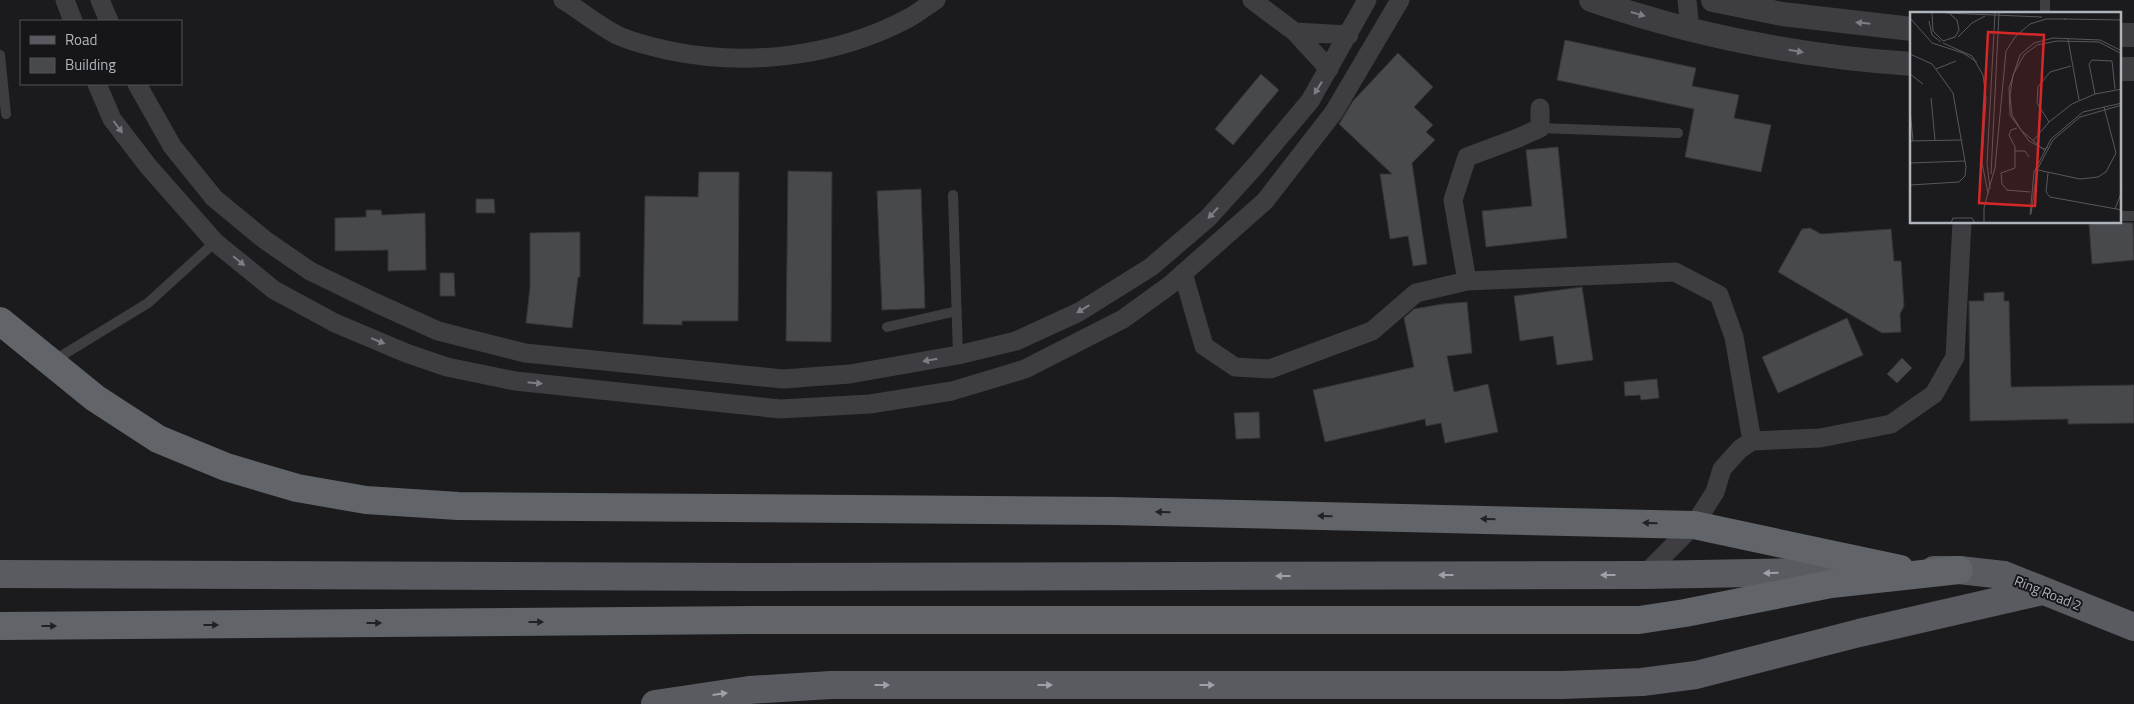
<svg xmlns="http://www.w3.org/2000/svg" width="2134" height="704" font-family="'Titillium Web',sans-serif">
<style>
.building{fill:#48494d;stroke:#353539}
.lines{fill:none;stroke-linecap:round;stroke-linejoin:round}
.service{stroke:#3d3d42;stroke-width:10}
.minor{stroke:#3d3d42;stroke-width:19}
.tertiary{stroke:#3d3d42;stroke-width:24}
.primary{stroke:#595b60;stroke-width:28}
.trunk{stroke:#616469;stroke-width:28}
.oneway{fill:#7c7e85}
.oneway2{fill:#212224}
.oneway3{fill:#9ea1a9}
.labels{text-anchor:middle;stroke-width:4;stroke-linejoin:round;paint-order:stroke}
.street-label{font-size:14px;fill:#afb3bb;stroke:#161618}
.inset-road{fill:none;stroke:#56585c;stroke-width:1}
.view{fill:#d62828;fill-opacity:0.15;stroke:#d62828;stroke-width:2.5}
.inset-edge{fill:none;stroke:#afb3bb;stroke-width:2.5}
</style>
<rect width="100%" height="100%" fill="#1b1b1d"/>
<!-- building -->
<path class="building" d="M1565,40l131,28 -4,18 47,9 -5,23 37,7 -10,47 -76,-15 9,-48 -137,-29z
M1398,53l35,34 -19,20 19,18 -7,7 9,8 -23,23 15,101 -14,2 -5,-30 -18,3 -10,-65h12l-53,-50 14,-23z
M1261,74l18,16 -46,55 -18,-16z
M1558,147l9,91 -81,9 -4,-36 50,-5 -6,-56z
M788,171l44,1 -1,170 -45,-1z
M699,172h40l-1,149h-56v4l-39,-1 2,-128 53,1z
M921,189l4,119 -43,2 -5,-119z
M476,199h18l1,14h-19z
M366,210h15l1,5 43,-2 1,57 -38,1v-21l-53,1v-33l31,-1z
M2110,222l23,1 1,37 -42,4 -3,-40z
M1810,228l11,6 70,-5 3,32h7l3,45 -4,8 1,18 -19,1 -104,-61 24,-43z
M580,232v45h-2l-6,51 -46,-5 4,-36v-54z
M440,273h14l1,23h-15z
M1582,287l11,73 -36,5 -4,-29 -33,5 -6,-45z
M2004,292v9h5l2,86 123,-2v38l-66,1v-5l-98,2 -1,-120h15v-8z
M1467,302l5,51 -25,3 7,36 34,-8 10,48 -53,11 -4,-20 -15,3 -1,-7 -100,23 -12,-52 101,-23 -10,-49 10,-9 29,-5z
M1847,318l16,37 -85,38 -16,-36z
M1902,358l10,10 -15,15 -10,-9z
M1657,379l2,19 -18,2 -1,-5 -15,1 -1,-14z
M1259,412l1,26 -24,1 -2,-26z"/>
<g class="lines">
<!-- service -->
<path class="service" d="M2045,0v14
M0,55l6,59
M1540,128l138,5
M953,195l5,160
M2120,216h14
M887,327l70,-16
M53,361l95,-58 67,-61"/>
<!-- minor -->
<path class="minor" d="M65,0l8,21
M100,0l9,21
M563,0c18,11 35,25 54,35 17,8 36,12 54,16 79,16 165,5 236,-32 10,-5 19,-13 29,-19
M1252,0l43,32 34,37
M1687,0l3,29
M1295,32l54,3
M97,84l15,35 36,47 67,76 59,48 61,33 71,30 41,14 68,14 265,28 90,-5 82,-13 73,-22 98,-50 47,-34 95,-84 69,-89 66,-112
M137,84l35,62 42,52 51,42 45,31 66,32 62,28 87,22 258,26 67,-5 108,-19 58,-14 63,-29 72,-45 57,-49 48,-53 54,-64 57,-101
M1183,273l21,73 31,21 35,2 102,-38 44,-38 51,-12 208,-9 44,23 15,42 18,104 68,-3 71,-14 43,-30 21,-37 7,-135
M1467,281l-14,-81 14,-43 51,-19 22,-10v-20
M1644,575l50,-50 21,-33 7,-23 18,-20 12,-8"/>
<!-- tertiary -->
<path class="tertiary" d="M1591,0c104,36 212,57 321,64
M1713,0l69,14 130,15
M2120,35h14
M2120,69h14"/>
<!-- primary -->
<path class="primary" d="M1934,570h25l45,5 130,52
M0,574l755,3 889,-2 212,-4
M655,704l94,-14 82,-5h731l80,-3 54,-7 163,-42 183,-42"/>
<!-- trunk -->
<path class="trunk" d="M0,321l95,77 63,41 68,28 71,21 69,12 92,6 656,5 580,14 206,44
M0,626l752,-6h887l46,-7 146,-29 128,-14"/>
</g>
<!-- one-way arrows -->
<defs><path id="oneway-solid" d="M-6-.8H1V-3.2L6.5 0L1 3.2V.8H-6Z" transform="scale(1.25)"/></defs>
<g class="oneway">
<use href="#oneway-solid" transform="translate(1638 14) rotate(16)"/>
<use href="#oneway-solid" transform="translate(1863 23) rotate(-174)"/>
<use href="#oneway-solid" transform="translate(1796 51) rotate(10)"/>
<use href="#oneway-solid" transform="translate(1318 88) rotate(122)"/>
<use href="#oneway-solid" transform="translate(118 127) rotate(53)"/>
<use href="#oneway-solid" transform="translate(1213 213) rotate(133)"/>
<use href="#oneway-solid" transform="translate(239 261) rotate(39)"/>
<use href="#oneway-solid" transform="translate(1083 309) rotate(149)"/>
<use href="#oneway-solid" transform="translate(378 341) rotate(22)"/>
<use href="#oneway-solid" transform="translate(930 360) rotate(170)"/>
<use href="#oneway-solid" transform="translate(535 383) rotate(6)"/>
</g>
<g class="oneway2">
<use href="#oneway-solid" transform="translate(1163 512) rotate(-178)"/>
<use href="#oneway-solid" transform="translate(1325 516) rotate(-179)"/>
<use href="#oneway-solid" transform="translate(1488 519) rotate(-179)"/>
<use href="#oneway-solid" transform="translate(1650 523) rotate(-178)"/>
<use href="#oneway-solid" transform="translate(536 622)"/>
<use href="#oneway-solid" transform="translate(374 623)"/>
<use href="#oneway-solid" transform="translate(211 625)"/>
<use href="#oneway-solid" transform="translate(49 626)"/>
</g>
<g class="oneway3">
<use href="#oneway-solid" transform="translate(1771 573) rotate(179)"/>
<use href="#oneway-solid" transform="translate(1446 575) rotate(180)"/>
<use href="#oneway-solid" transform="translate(1608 575) rotate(180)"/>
<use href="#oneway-solid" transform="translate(1283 576) rotate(180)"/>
<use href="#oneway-solid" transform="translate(882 685)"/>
<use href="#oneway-solid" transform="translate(1045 685)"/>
<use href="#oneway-solid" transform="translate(1207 685)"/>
<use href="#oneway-solid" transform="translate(720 694) rotate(-8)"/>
</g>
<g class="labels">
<!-- street labels -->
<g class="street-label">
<text transform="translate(2048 593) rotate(22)" y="5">Ring Road 2</text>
</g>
</g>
<!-- overview -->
<g transform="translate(1910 12)">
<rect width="211" height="211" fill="#1b1b1d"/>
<path class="inset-road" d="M22,1l1,18 10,10 12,-4 4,-7 -2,-10 -7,-6M36,1l96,4M0,6l22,25 31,10 14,9M154,7l58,1M19,9l3,14 9,7M48,25l14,-14 13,-7M158,27l11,61M33,31l29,13 11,19 3,23 -4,65 6,30M0,42l22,10 21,29 13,74 -1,9 -6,6 -49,3M26,57l20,-8M0,62l13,10M185,82l-6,-30 3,-4 20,1 3,28M21,86l4,42M0,97l3,32M139,110l-12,-19 1,-16 12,-15 21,-6M107,116l-6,2 -2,5 6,12v21l-14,5 1,11 5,6 23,2M0,129l51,-1M123,129l16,-19 23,-18 23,-10 27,-5M138,135l-4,2 -15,-8 -19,-26 -1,-27 11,-33 14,-12 19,-5 47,2 22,11M105,139h10l4,6M135,139l-24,-21 -9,-15 -2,-19 3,-21 11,-20 13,-10 20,-4 42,1 23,12M0,151l55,-2M128,158l42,9 18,-2 8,-5 10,-19 -12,-46M138,161l-2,19 4,5 72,13M81,162l8,-161M80,173l5,-17 11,-117 9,-14 15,-13 16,-5h20M80,177l-3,-26 8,-150M205,197l7,-18M121,202l6,-44 16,-30 27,-23 42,-12M120,203l4,-43 17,-33 32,-27 39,-9M41,211l2,-5h19l3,5M74,211v-15l6,-23"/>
<path class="view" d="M78,20l56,3 -9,171 -56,-3z"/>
<rect width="211" height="211" class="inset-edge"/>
</g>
<!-- legend -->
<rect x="20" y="20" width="162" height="65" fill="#161618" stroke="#535559"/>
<rect x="30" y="36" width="25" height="8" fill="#595b60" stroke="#535559"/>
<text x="65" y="45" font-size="15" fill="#afb3bb">Road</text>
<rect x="30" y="58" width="25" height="15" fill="#48494d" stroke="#535559"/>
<text x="65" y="70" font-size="15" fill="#afb3bb">Building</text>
</svg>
